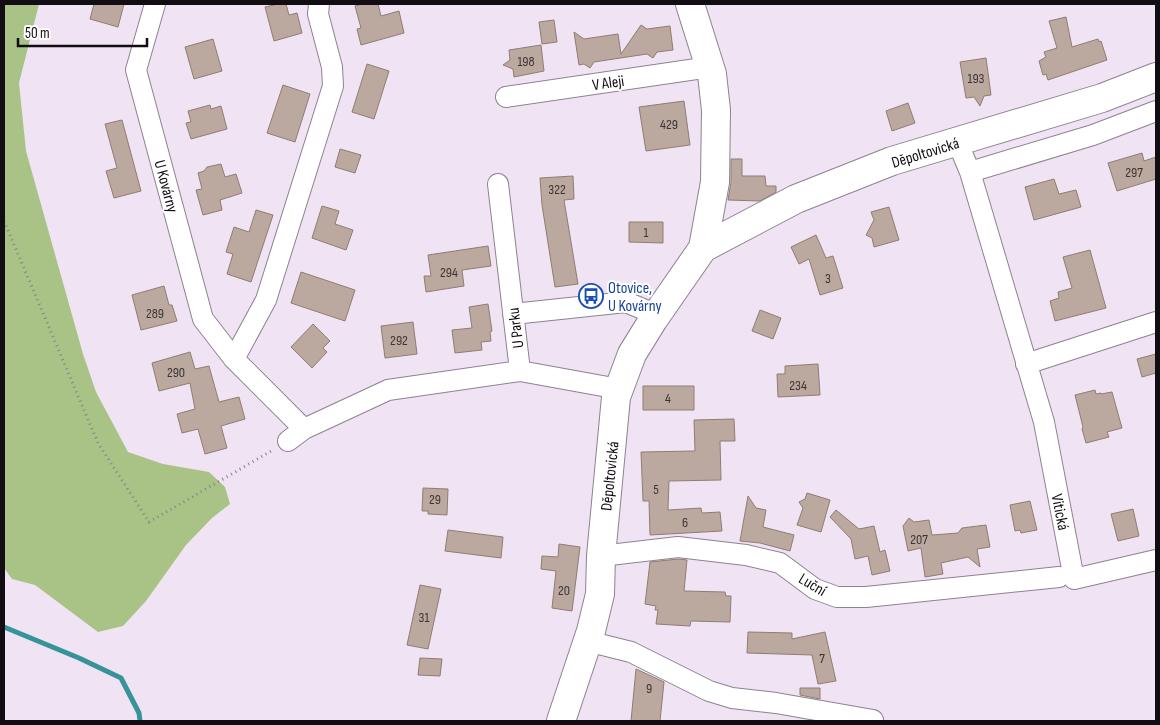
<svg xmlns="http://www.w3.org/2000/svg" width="1160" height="725" font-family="'Sofia Sans Condensed',sans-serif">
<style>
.green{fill:#a9c386}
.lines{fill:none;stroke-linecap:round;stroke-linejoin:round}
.stream{stroke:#369498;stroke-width:5}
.building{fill:#bba89e;stroke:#8f7d74}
.street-casing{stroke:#8e8290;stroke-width:22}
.secondary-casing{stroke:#8e8290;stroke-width:30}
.path{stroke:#8a808b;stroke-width:3;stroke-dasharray:1 4;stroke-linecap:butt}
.street{stroke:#fff;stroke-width:20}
.secondary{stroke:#fff;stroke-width:28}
.labels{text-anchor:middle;stroke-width:4;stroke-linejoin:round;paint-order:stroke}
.number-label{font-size:14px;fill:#3c3435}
.street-label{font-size:16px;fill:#120d12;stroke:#fff}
.transit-label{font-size:16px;fill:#164399;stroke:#fff;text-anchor:start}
</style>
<rect width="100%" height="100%" fill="#f0e3f3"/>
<!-- green -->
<path class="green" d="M4,4h35l-20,79 7,68 57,203 13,38 32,60 35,12 46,8 16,15 5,17 -18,14 -26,27 -40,56 -23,25 -25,6 -63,-47 -23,-6 -8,-11z"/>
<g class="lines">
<!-- stream -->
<path class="stream" d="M4,627l75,31 42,20 18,35 1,8"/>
</g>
<!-- building -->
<path class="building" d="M94,4h30l-6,23 -28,-8z
M278,4h8l3,11 8,-2 5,20 -28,8 -9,-34z
M362,4h16l3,12 18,-5 5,22 -43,12 -4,-16 4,-1 -6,-22z
M1066,17l6,30 26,-8 1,3 2,-1 6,19 -59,20 -2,-6 -3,1 -4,-14 7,-4 -2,-5 13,-4 -8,-27z
M554,20l3,22 -15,2 -3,-22z
M641,25l6,4 23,-3 3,24 -16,2 -4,6 -6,-4 -53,8 -4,6 -6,-4 -5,1 -5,-33 10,7 34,-5 3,20z
M213,39l9,32 -28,8 -9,-32z
M541,45l3,26 -30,6 -1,-8 -10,-4 7,-5 -1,-10z
M986,58l5,37 -7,1 -4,10 -6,-9 -8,1 -6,-36z
M367,64l22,7 -15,48 -22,-7z
M283,85l27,9 -15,48 -28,-9z
M684,101l6,44 -44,6 -7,-44z
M908,103l7,20 -23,8 -6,-20z
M210,105l1,4 10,-3 6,23 -36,10 -5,-16 5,-1 -3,-11z
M122,120l19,71 -27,7 -8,-27 11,-3 -12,-44z
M340,149l21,6 -6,18 -20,-6z
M1142,153l2,8 12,-4v22l-39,12 -9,-28z
M731,159h11v17h23l1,10h10v6l-16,9 -32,-1 3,-18z
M221,164l4,13 11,-3 6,19 -22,7 2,10 -19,5 -7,-25 6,-1 -4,-16 6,-2 3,-4z
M573,176l1,23 -10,1 14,84 -23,3 -13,-82 -2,-27z
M1054,179l5,15 17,-4 5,17 -47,13 -9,-33z
M322,206l17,5 -4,13 18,6 -7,20 -34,-12z
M889,207l10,33 -25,7 -2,-9 -6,-3 8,-15 -3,-8z
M256,210l17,5 -22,67 -24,-8 6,-20 -7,-2 8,-25 15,5z
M629,222h34v21l-34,-1z
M816,235l10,23 7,-2 10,32 -23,7 -11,-36 -10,5 -8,-17z
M488,246l3,20 -29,4 2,16 -38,6 -2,-16h7l-3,-21z
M1090,250l16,58 -51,13 -5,-20 9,-3 -1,-6 14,-4 -9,-31z
M301,272l54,18 -10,31 -54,-18z
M164,286l5,19h3l5,16 -36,9 -9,-35z
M488,304l4,27 -2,1 1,9 -10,1 1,8 -27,3 -3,-23 20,-2 -3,-21z
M760,310l21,8 -8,21 -21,-8z
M413,322l4,32 -32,4 -4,-32z
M313,324l17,17 -7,7 4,4 -15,16 -21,-21z
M190,352l5,17 14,-3 10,36 20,-5 6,22 -24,7 6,22 -22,6 -7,-25 -16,4 -5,-19 18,-5 -5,-26 -31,8 -7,-28z
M1156,354v19l-14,4 -5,-18z
M818,364l2,31 -42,2 -1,-23h8v-8z
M643,386h51v24h-51z
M1095,390l1,4 5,-1v1l11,-2 10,36 -15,4 2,5 -23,6 -4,-14 1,-2 -8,-32z
M734,419l1,22h-15l1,39 -52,1 -1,29 33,-2 1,5 18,-1 2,19 -72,4 -1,-34h-6l-2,-49 54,-1 -1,-31z
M423,488l25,1 -1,26 -19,-1v-3h-6z
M807,493l23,7 -9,32 -24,-7 6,-17 -4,-6 6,-3z
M748,496l8,12 10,2 -3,17 31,8 -4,16 -30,-8 -20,-2z
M1030,501l7,29 -16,3 -1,-3 -5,1 -5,-26z
M1133,509l6,27 -21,5 -7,-27z
M836,510l23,19 15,-3 6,26 5,-2 5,21 -18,4 -4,-19 -13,3 -4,-20 -21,-22z
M909,518l5,4 15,-2 3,15 26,-2 4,-5 24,-3 4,22 -13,2 3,18 -12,-10 -27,6 2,11 -18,3 -4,-29 -13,3 -5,-25z
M448,530l55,7 -2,21 -56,-7z
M559,544l21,3 -8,64 -20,-3 4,-37 -15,-2 1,-13 16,1z
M678,559l9,1 -3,31 41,1 1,4h5l-1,26 -39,-1 -1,5 -34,-2 2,-14h-3l1,-4 -11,-2 5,-42z
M420,585l21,4 -13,60 -21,-4z
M748,632l44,1v6l33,-7 11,49 -18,3 -6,-29 -65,-2z
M420,658l22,1 -2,17 -22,-1z
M636,669l28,13 -4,39h-29z
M800,688h20v11l-20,-4z"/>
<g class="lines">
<defs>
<path id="street" d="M155,4l-19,66 67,249 31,40 70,70
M506,97l204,-30
M957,141l13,31 74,250 30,157 82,-19
M970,172l123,-37 63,-24
M498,184l22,187
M513,314l113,-12 31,13
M234,359l32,-59 67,-214 -1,-19 -14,-53 1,-10
M1026,364l130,-42
M288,441l16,-12 84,-39 132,-19 99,18
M601,556l77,-9 68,8 34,8 35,26 22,8h29l193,-20
M587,641l44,11 78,39 23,7 44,5 97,17"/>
<path id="secondary" d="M703,248l93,-49 96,-38 210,-63 54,-21
M561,721l30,-90 9,-37 1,-38 15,-159 16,-43 21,-34 50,-72 12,-66 1,-72 -4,-36 -22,-70"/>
</defs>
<!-- street casing -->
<use href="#street" class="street-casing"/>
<!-- secondary casing -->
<use href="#secondary" class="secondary-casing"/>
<!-- path -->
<path class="path" d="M4,221l94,222 51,79 124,-72"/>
<!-- street -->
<use href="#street" class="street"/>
<!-- secondary -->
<use href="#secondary" class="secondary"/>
</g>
<!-- icons -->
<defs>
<symbol id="bus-ring" viewBox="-11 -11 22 22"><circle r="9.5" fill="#fff" stroke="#1a4fb4" stroke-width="1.5"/><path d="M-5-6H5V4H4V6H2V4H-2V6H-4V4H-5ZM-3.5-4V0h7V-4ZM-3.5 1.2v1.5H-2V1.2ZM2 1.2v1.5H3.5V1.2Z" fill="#1a4fb4"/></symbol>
</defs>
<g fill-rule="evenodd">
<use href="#bus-ring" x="577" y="282" width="28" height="28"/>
</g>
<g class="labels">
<!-- number labels -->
<g class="number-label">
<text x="526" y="66">198</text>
<text x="976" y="83">193</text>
<text x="669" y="129">429</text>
<text x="1134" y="177">297</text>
<text x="557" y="194">322</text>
<text x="646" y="237">1</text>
<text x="449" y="277">294</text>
<text x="828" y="283">3</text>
<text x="155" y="318">289</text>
<text x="399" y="345">292</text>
<text x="176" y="377">290</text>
<text x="798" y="390">234</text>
<text x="668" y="403">4</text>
<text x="656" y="494">5</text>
<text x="435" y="504">29</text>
<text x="685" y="527">6</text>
<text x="919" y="544">207</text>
<text x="564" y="595">20</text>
<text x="424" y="622">31</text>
<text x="822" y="663">7</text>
<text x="649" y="693">9</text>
</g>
<!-- street labels -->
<g class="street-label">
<text transform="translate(608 82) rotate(-8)" y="6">V Aleji</text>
<text transform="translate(925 152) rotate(-17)" y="6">Děpoltovická</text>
<text transform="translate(167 186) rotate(75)" y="6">U Kovárny</text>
<text transform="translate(515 328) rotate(-97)" y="6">U Parku</text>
<text transform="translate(609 476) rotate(-84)" y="6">Děpoltovická</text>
<text transform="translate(1061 512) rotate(79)" y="6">Vitická</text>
<text transform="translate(813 584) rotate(31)" y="6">Luční</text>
</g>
<!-- transit labels -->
<g class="transit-label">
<text x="608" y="293">Otovice,<tspan x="608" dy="18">U Kovárny</tspan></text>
</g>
</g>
<!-- border -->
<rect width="1160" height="725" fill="none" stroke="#120d12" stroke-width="10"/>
<!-- scale -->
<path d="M18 38v8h129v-8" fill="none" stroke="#120d12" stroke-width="2.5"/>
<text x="25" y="38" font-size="15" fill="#120d12" stroke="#ffffff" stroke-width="4" paint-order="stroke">50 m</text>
</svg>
